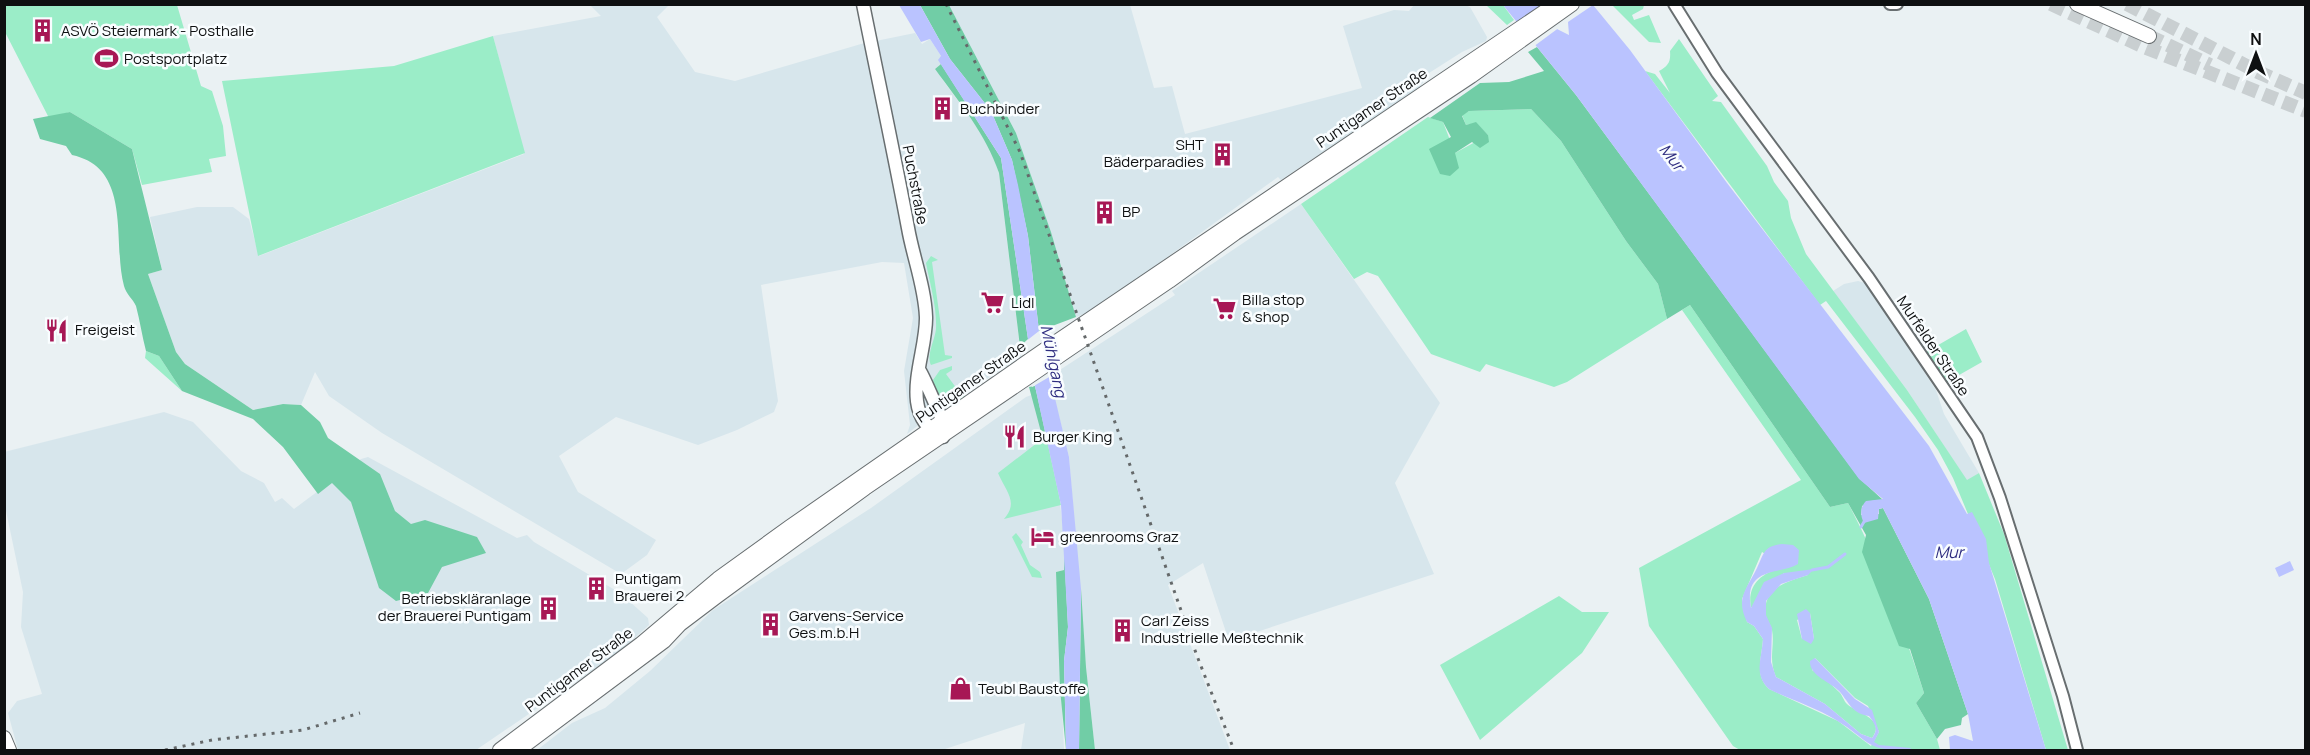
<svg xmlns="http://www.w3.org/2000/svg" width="2310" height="755" font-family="Manrope,sans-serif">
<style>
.built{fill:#d7e6ec}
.green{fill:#9bedc8;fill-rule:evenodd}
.forest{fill:#71cda6}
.water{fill:#bac3ff}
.pier{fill:#eaf1f3}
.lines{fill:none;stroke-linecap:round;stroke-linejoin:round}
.stream{stroke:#bac3ff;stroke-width:3}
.primary-tunnel{stroke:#c9cfd1;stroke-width:14;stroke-dasharray:14 7;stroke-linecap:butt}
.tertiary-casing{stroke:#686e70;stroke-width:14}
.secondary-casing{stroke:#686e70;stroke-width:15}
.primary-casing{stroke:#686e70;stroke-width:16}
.tertiary{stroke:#fff;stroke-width:10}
.secondary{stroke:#fff;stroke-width:12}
.primary{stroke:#fff;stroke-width:14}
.rail{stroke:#65696a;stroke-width:3;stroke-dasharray:3 6;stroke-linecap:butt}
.labels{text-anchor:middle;stroke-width:5;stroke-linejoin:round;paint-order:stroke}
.poi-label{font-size:15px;fill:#0e1011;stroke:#f9fdff;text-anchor:start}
.street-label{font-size:15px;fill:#0e1011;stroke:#f9fdff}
.water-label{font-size:16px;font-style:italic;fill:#2e2d80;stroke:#f9fdff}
</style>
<rect width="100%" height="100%" fill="#eaf1f3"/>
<!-- built -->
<path class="built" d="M590,5h79l-12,12 38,55 40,9 126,-37 54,-11 7,11 8,-5 11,17v8l-6,5 39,54 18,29 7,21 22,184 -53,34 -3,6 -16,10 -6,-1 -36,28 3,-9 -6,-54 9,-53 -9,-55 -22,-1 -121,23 17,116 -4,11 -37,18 -39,15 -82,-28 -57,39 19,36 78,48 -9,15 -26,19 -239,-141 -53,-37 -14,-24 -14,33 -18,-1 -30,6 -68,-46 -9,-12 -28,-78 14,-4 -12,-53 47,-10h36l16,12 10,37 265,-102 -31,-118 108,-20z
M949,5h181l24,83 18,-2 13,48 177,-46 -19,-62 22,-7 29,-9 15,1 5,-6h51l5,2 17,30 -1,4 -24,11 -33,21 -10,15 -138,92 -3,-3 -185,134 -17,6 -25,-85 -35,-99z
M1301,204l139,199 -45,80 39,91 -205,67 -26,-78 -35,22 62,165h-135l-9,-83 -17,-210 -20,-80 126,-82 -3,-4z
M1858,281l7,2 10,13 61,94 8,24 35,59 -12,8 -60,-91 -74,-99 11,-7z
M1037,393l21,94 6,49v34l-8,2 8,178h-43l4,-27 -83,27h-405l35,-27 33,-15 45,-37 63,-61 158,-102 155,-111z
M164,412l29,10 48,49 23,12 11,19 7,-4 12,11 67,-50 7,-2 149,81 10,-3 7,7 86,51 28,25 1,7 -31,28 -142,97h-458l-10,-37 9,-12 25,-7 -21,-67 2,-35 -18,-86 -1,-54z"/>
<!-- green -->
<path class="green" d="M4,5h173l24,81 11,5 11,35 3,30 -17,3 3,13 -70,13 -10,-36 -62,-37 -21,6 -44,-86z
M1486,5h17l11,15 -7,5z
M1612,5h32l-1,4 -11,6 2,5 15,-5 12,28 -12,-1z
M493,36l32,117 -267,103 -36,-175 172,-15z
M1679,39l39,57 -6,5 9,1 46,64 7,16 14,19 3,17 15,36 101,136 60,90 12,-7 25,61 64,216h-22l-51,-171 -42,-101 -15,-28 -23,-33 -89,-116 -6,4 -175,-234 10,3 15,19 -11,-22c9,-5 12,-9 11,-20z
M1531,109l30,32 65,100 32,43 9,35 -100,63 -13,5 -68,-23 -6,8 -49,-18 -53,-78 -11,-4 -13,7 -53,-75 127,-87 15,5 12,31 33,-18 -12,-12 -10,2 -4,-10 7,-4z
M931,256l7,4 -6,2 13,93 7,1v2l-21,7c-5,-10 4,-25 5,-36 1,-22 -6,-45 -10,-66z
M1690,305l140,202 18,-4c32,60 55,125 76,190l-8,10 21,36 3,11h-200l-7,-4 -84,-120 -10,-58 162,-88 -119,-170zM1762,552l26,15c-22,3 -42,15 -37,41l33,-35 24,2c-22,7 -47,13 -42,42 1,5 5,8 6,13 3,16 -4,29 4,47l49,27 36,30 11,4c15,-20 -17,-25 -26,-35 -3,-4 -4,-9 -8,-12 -7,-7 -17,-15 -26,-21l3,-12 40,40 13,8 11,26 -8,14 -33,-25 -69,-32c-15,-14 -7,-32 -6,-50l-9,-13 -7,-4 -5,-23zM1810,613l4,26h-12l-5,-19z
M1966,329l16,33 -37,21 -19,-31z
M146,351l13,5 23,35 -37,-33z
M952,366v4l-6,4 11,15 6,-4 4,6c-4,10 -14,16 -24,15l-6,-7 -4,-19 7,-10z
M1046,436l15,69 -57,14c15,-17 2,-27 -6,-46z
M1016,533l7,9 -2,3 9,20 10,7 2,6 -10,-1 -20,-40z
M1559,596l23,16h27l-27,41 -102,87 -40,-75z"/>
<!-- forest -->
<path class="forest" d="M920,5h29l67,128 35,99 25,85 -37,14 -11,-95 -16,-76 -21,-49 -41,-52z
M1537,47l39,48 283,383 24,22 -12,1 -9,5 -1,9 18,-1v-5l4,-1 46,91 39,115 -6,4 -1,7 -16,4 -8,10 -21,-36 8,-10 -14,-44 -11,-3 -37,-94 4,-17 -18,-32 -18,4 -140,-202 -23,14 -9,-35 -32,-43 -65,-100 -30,-32 -62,2 -7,5 4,9 10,-3 12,13 1,7 -9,6 -8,-6 -17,11 4,15 -9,8 -10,-2 -11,-25 22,-12 -8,-15 -13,-4 50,-35 29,-1 35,-11 -16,-19z
M941,64l60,94 27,181 -8,8 -21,-174c-13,-39 -40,-71 -64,-104z
M70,112l62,37 30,121 -14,4 28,78 9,12 68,46 30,-6 18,1 19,17 8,16 52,36 15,37 16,13 14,-4 52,17 9,16 -44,14 -14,26 -32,8 -17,-13 -28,-86 -19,-19 -14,11 -35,-47 -30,-28 -71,-28 -23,-35 -13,-5c-4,-15 -6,-30 -10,-45 -3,-7 -10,-12 -12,-20 -12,-44 9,-118 -52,-131l-6,-9 -26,-7 -7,-20z
M1035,386l11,50 -5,-4 -12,-45z
M1064,548l4,79 -4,34 2,89 -6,-61 -4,-117 8,-2z
M1081,589l5,78 9,83h-16z"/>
<!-- water -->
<path class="water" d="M899,5h21l30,54 41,52 21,49 6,25 10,51 11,95 30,126 12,132 -2,161h-13v-3l-2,-86 4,-34 -7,-122 -26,-119 -34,-228 -63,-98 3,-4 -11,-17 -9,3z
M1503,5h37l17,24 12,6 -1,-13 -15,-17h40l37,45 97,133 202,263 38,68 5,-2 14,27 3,24 57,187h-96l-1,-13 6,-2 18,6 -5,-27 -39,-115 -46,-91 -4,1 -1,10 -14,4c-4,-7 -4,-16 2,-22l17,-2 -24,-20 -283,-384z
M1782,544l11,1 6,5 -1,14c-18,11 -55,2 -47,44l13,-26 20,-9 30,-4 -6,6 -27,9 -15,17v14l6,13 -1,34 5,15 49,27 36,30 11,4c7,-8 3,-14 -3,-22 -16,-2 -20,-13 -29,-24 -9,-10 -31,-16 -30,-31l5,-3 40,41 17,11 7,22 -5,10 5,3 32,3 -1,2c-47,1 -39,-9 -74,-30 -21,-13 -45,-20 -67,-31 -16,-15 -7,-31 -6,-50l-9,-13 -7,-4c-12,-24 0,-33 10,-54 7,-14 6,-22 25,-24z
M2290,561l4,9 -15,7 -4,-9z
M1806,609l4,4 4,26 -3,5 -9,-5 -5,-25z"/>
<!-- pier -->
<path class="pier" d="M1550,4l43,1 -28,19z
M1544,6l16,21 -27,20 -18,-21z
M1039,331l12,45 -19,11 -7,-45z"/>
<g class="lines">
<!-- stream -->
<path class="stream" d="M1861,527l4,-7
M1812,570l16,-3 17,-13"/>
<!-- primary-tunnel -->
<path class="primary-tunnel" d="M2051,4l93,43 162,64
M2127,4l131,68 48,21
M2149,36l61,29"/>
<defs>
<path id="tertiary" d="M1674,4l43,69 152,205 108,159 23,61 63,198 14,54
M1890,4h7"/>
<path id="secondary" d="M863,4c15,75 31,149 45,224 5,29 17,59 18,89 1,39 -31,97 17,120 0,-5 1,-11 0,-15 -2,-5 -21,-49 -23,-51"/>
<path id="primary" d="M2077,4l72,32
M4,738l5,12
M500,750l141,-106 77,-65 72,-52 256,-178 510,-345
M518,750l146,-109 16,-17 37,-28 148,-108 304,-207 66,-48 236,-157 101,-72"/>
</defs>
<!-- tertiary casing -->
<use href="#tertiary" class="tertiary-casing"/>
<!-- secondary casing -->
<use href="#secondary" class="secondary-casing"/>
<!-- primary casing -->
<use href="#primary" class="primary-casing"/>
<!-- tertiary -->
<use href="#tertiary" class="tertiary"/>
<!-- secondary -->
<use href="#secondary" class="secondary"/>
<!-- primary -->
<use href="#primary" class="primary"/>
<!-- rail -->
<path class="rail" d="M946,4l74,148 177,504 37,94
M165,750l47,-10 91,-10 57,-17"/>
</g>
<!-- icons -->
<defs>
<symbol id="building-bare" viewBox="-9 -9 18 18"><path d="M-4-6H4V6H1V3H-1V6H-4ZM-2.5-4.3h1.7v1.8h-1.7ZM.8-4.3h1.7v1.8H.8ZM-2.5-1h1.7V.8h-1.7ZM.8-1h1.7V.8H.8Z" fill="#a71755" stroke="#f9fdff" stroke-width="2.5" paint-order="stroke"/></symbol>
<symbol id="stadium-bare" viewBox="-9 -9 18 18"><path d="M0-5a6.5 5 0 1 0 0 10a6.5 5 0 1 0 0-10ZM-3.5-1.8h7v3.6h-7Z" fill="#a71755" stroke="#f9fdff" stroke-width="2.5" paint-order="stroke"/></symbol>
<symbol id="supermarket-bare" viewBox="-9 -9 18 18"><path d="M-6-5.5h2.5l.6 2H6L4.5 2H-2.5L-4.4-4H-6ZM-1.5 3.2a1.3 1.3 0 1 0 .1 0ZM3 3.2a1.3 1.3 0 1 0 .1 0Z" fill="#a71755" stroke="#f9fdff" stroke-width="2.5" paint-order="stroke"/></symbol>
<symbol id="restaurant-bare" viewBox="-9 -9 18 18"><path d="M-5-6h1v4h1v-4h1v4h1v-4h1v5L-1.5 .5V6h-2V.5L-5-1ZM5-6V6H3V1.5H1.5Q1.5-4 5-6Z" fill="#a71755" stroke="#f9fdff" stroke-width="2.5" paint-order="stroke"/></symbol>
<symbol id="hotel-bare" viewBox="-9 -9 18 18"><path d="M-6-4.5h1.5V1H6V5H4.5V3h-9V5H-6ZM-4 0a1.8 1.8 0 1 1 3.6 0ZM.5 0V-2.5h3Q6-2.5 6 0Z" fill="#a71755" stroke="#f9fdff" stroke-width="2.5" paint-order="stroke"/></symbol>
<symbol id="shop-bare" viewBox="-9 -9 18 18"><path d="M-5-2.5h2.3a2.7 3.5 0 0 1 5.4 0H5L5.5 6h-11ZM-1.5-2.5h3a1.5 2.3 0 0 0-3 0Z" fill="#a71755" stroke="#f9fdff" stroke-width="2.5" paint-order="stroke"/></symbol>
</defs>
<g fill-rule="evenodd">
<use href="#building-bare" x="26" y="14" width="33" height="33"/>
<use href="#stadium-bare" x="90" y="42" width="33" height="33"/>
<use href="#building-bare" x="926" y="92" width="33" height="33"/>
<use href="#building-bare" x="1206" y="138" width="33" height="33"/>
<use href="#building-bare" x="1088" y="196" width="33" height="33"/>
<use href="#supermarket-bare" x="976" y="286" width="33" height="33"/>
<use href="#supermarket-bare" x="1208" y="292" width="33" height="33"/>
<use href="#restaurant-bare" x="40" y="314" width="33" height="33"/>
<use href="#restaurant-bare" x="998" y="420" width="33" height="33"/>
<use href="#hotel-bare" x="1026" y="520" width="33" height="33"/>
<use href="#building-bare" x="580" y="572" width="33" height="33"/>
<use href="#building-bare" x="532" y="592" width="33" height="33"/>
<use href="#building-bare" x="754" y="608" width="33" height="33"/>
<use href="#building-bare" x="1106" y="614" width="33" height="33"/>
<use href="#shop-bare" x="944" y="672" width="33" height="33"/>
</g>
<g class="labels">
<!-- poi labels -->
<g class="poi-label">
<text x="61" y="36">ASVÖ Steiermark - Posthalle</text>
<text x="124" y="64">Postsportplatz</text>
<text x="960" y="114">Buchbinder</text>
<text x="1204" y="150" text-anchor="end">SHT<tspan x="1204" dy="17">Bäderparadies</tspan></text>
<text x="1122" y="217">BP</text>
<text x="1242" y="305">Billa stop<tspan x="1242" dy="17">&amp; shop</tspan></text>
<text x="1011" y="308">Lidl</text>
<text x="75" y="335">Freigeist</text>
<text x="1033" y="442">Burger King</text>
<text x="1060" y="542">greenrooms Graz</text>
<text x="615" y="584">Puntigam<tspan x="615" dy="17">Brauerei 2</tspan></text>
<text x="531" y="604" text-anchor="end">Betriebskläranlage<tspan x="531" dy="17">der Brauerei Puntigam</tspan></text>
<text x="789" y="621">Garvens-Service<tspan x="789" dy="17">Ges.m.b.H</tspan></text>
<text x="1141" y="626">Carl Zeiss<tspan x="1141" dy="17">Industrielle Meßtechnik</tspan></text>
<text x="978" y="694">Teubl Baustoffe</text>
</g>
<!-- street labels -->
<g class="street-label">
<text transform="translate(1372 108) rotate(-34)" y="5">Puntigamer Straße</text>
<text transform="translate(915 185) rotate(79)" y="5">Puchstraße</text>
<text transform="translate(1933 346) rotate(56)" y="5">Murfelder Straße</text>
<text transform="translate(971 382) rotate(-35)" y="5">Puntigamer Straße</text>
<text transform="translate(579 670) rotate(-37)" y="5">Puntigamer Straße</text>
</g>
<!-- water labels -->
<g class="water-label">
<text transform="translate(1672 157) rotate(52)" y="6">Mur</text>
<text transform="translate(1054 361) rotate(78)" y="6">Mühlgang</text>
<text x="1949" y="558">Mur</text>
</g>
</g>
<!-- border -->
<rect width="2310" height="755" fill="none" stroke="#0e1011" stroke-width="12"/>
<!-- north arrow -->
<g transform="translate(2256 54)" stroke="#f9fdff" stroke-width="4.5" paint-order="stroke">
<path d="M0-4.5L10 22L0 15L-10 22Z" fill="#0e1011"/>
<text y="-9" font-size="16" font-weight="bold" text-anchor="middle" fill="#0e1011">N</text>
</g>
</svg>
